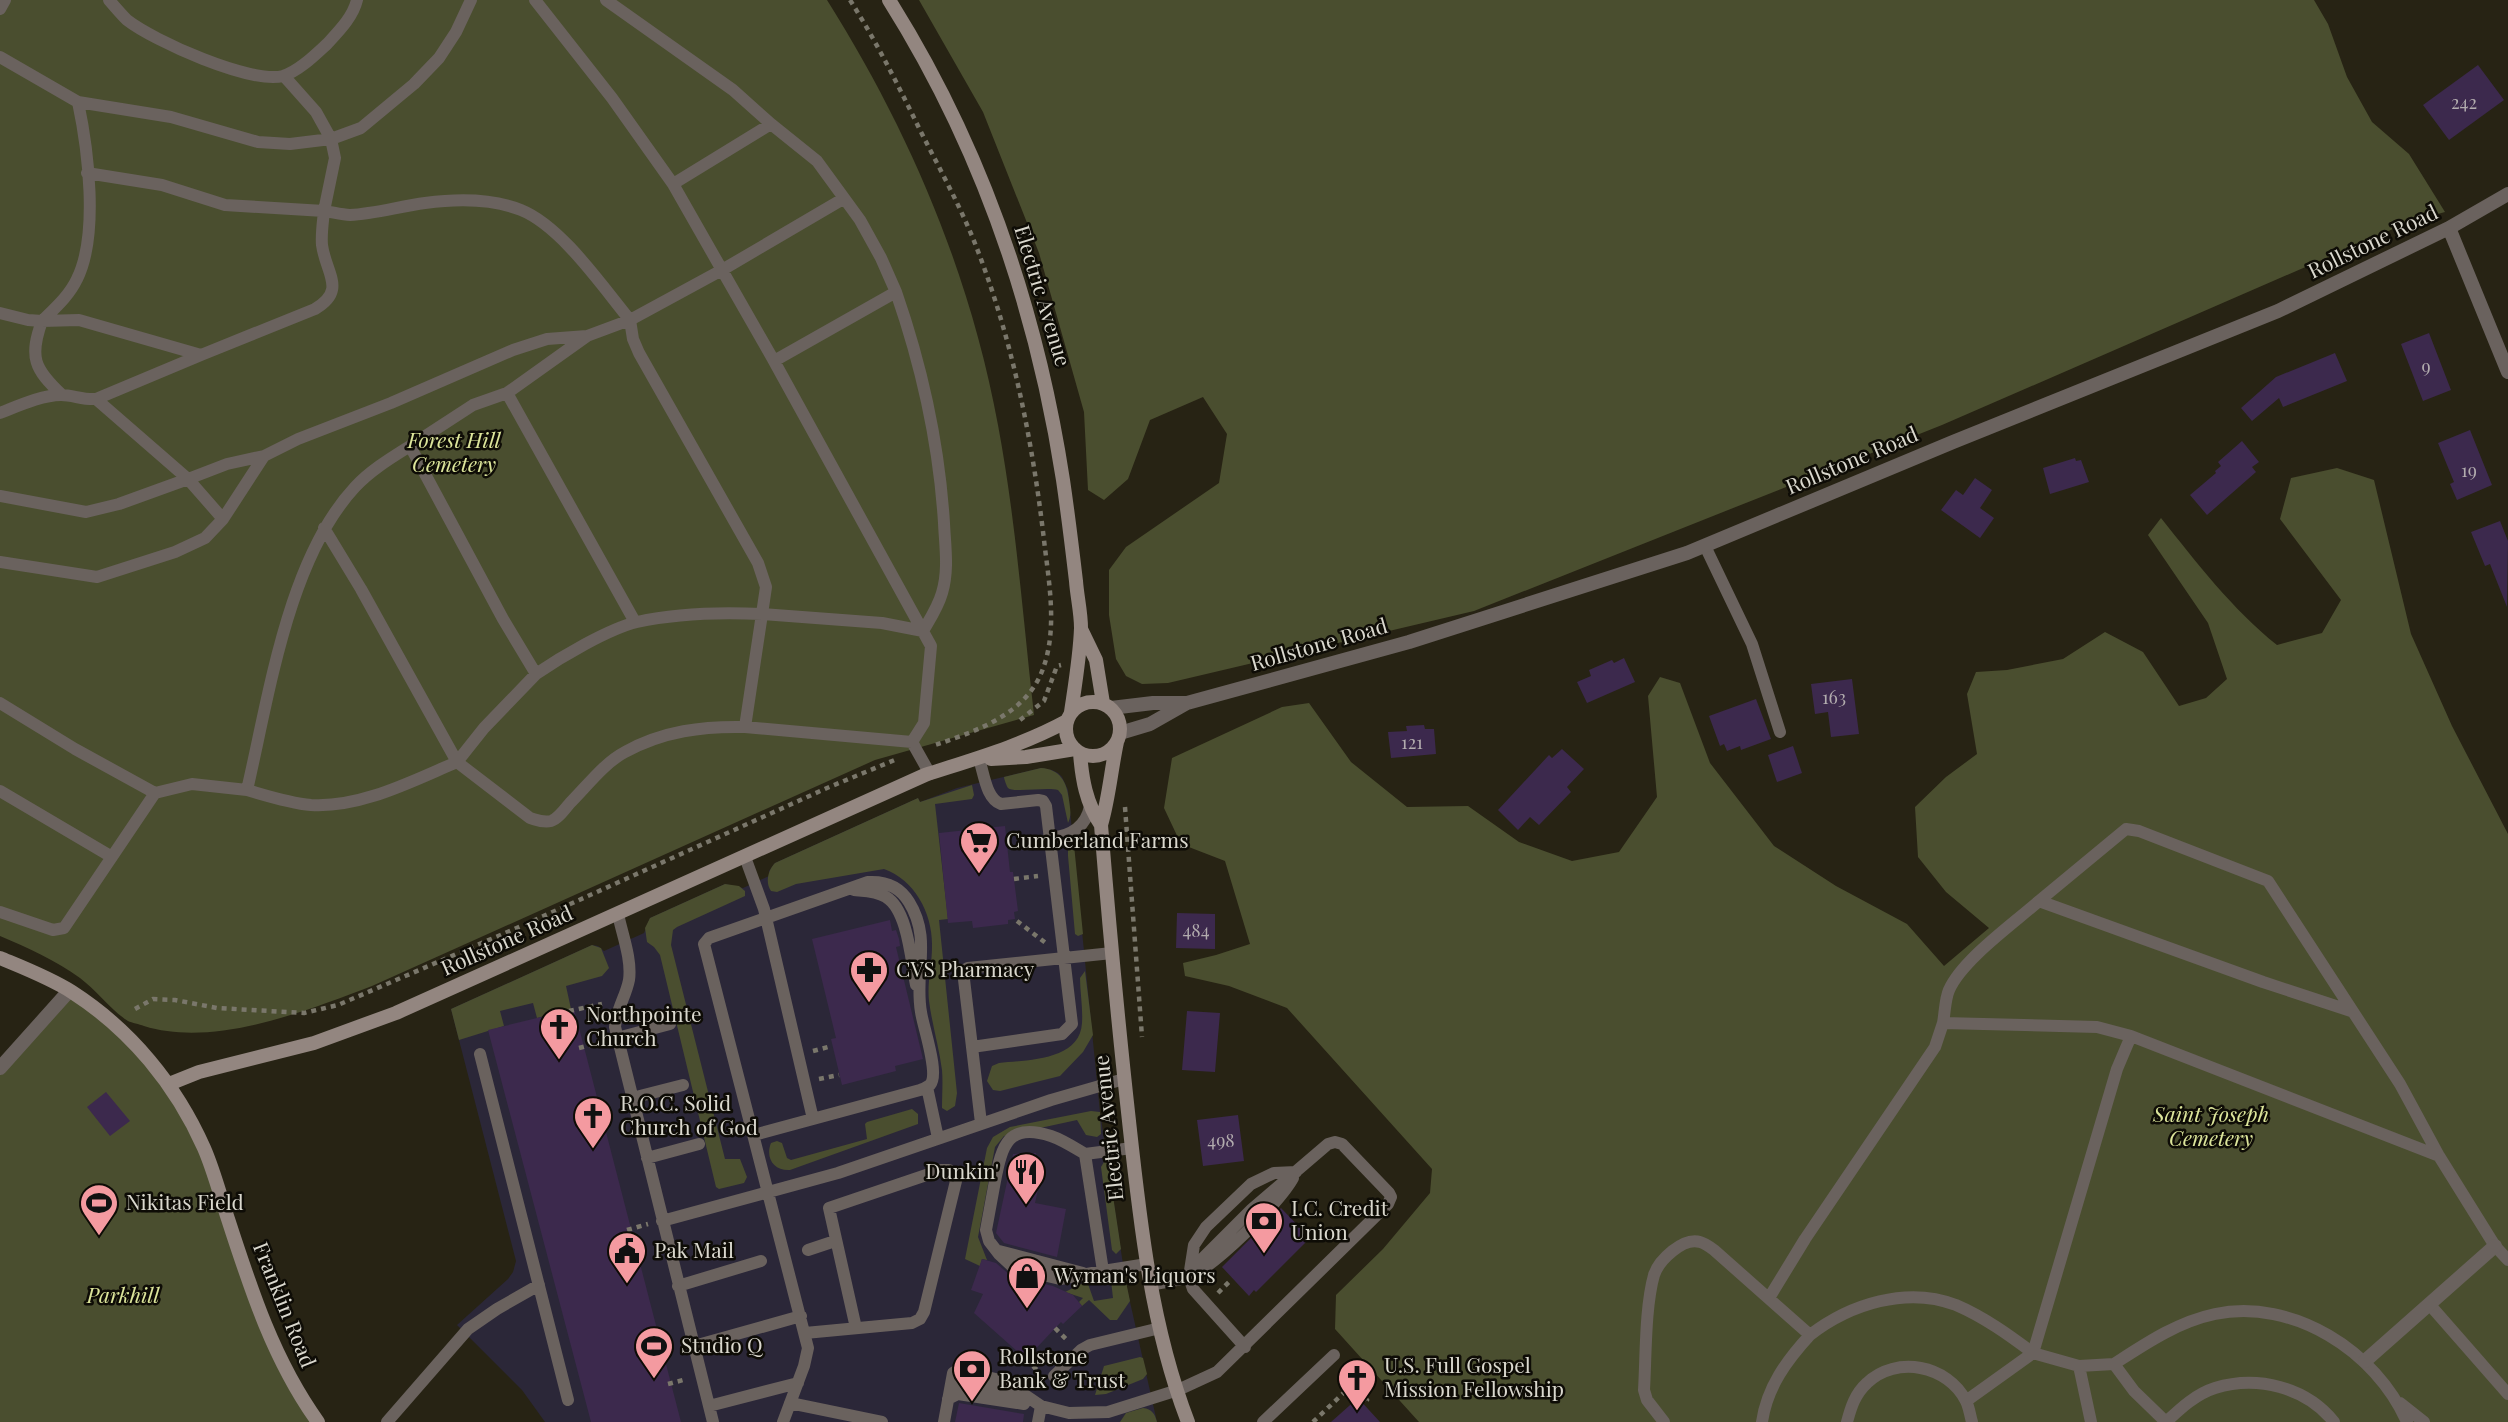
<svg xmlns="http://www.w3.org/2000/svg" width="2508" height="1422" font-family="'Playfair Display',serif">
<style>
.commercial{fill:#2b2738}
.green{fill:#4a4e2f}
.building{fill:#3c294d}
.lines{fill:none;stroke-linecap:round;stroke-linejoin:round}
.path{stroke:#7a776b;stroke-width:4.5;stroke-dasharray:5 5;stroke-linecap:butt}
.service{stroke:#6a625e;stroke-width:12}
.minor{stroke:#6a625e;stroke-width:14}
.secondary{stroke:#938680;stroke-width:14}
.labels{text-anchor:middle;stroke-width:5;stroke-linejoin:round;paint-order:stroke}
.number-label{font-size:18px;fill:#b2acae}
.street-label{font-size:21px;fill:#dad8ce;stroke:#0e0c06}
.park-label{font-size:21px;font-style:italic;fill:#dde69b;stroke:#0e0c06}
.poi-label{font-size:21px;fill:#dad8ce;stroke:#0e0c06;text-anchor:start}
</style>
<rect width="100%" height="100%" fill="#272314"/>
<!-- commercial -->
<path class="commercial" d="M1041,768l11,2 6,3 4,4 6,13 32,322 26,172 31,138h-612l-23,-32 -65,-65 51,-46 5,-7 3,-11 -65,-252 141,-64 6,1 6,5 40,-18 6,-15 75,-34 18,4 26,-12v-5l6,-8 143,-65 2,4 37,-14z"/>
<!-- green -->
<path class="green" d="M0,0h827c82,130 143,273 171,425 18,96 25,193 36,290l-159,45 -503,226c-66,25 -158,62 -228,40 -5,-2 -12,-3 -16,-5 -16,-10 -32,-31 -48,-43 -25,-18 -52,-30 -80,-42z
M919,0h1395l14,24 19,53 25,45 37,32 36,58 -36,10 -467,203 -468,186 -306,72 -26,1 -16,-8 -10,-17 -7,-44v-45l17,-23 93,-64 8,-49 -24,-37 -53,23 -22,59 -24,21 -16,-10 -4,-78 -45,-159 -56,-141z
M2337,468l37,12 37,154 41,92 56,108v588h-1089l-84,-93 1,-34 47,-46 47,-56 2,-24 -145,-161 -58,-22 -44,-10 -2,-13 33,-8 34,-11 -25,-83 -44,-17 -17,-36 8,-50 110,-51 27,-4 42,59 56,45 61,-1 51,36 53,19 47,-9 38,-55 -9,-101 12,-19 20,6 30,80 64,83 62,40 71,38 37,42 45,-38 -43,-36 -28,-35 -3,-50 31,-30 31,-23 -10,-60 9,-22 31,-2 56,-11 42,-27 38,20 36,54 27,-8 21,-19 -19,-56 -60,-88 13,-17c36,45 71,91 116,127l45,-12 19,-33 -61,-81 11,-41z
M1041,768c19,1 26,14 28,32 1,8 3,15 -1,23l-6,-28 -4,-5c-11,-3 -45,3 -50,-2 -1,-1 -4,-9 -4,-11z
M972,785l2,10 -2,4 -37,5 13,115 -9,1 18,173 -2,13 -8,5 -5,-3c0,-12 1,-26 0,-38 -3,-23 -10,-46 -13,-69 -2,-19 3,-36 3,-54 1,-33 -17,-67 -48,-78l-88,15 -19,8 -6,-1c-6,-8 -3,-21 4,-28l143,-65 2,4z
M1074,845l9,89 -5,2 -3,-2 -7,-78v-6z
M725,884l14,2 6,5v5l-68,31 -4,3 -2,15 54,214h15l7,18 -3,6 -25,6 -3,-2 -56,-232 -6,-8 -7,-5 -2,-14 5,-10z
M592,945l9,3 8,20 -7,8 -36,10 5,23 -34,9 -4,-15 -33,8 4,15 -45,14 -8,-31z
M1085,971l8,64 -10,17 -23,24 -60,15 -7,-1 -6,-9 5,-15 7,-3c27,-3 81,-2 83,-40 1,-15 -2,-31 -2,-45z
M69,991l23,15 90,99 71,189 65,128h-318v-354z
M912,1109l6,5v10l-128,46c-16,1 -25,-12 -19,-27l6,-2 5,2 5,15 4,2 76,-21 -2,-15 2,-2z
M1091,1111l9,1 1,22 -4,3 -11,-2 -9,-15 -73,16 -9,11 -17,90 9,23 -5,-1 -2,7 -15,-7 22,-111 6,-11 17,-10z
M1104,1162l4,1 13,86 -5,5 -4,-4 -11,-83z
M1120,1276l5,1 5,24 -13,19h-7l-21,-20 -7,6 -3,-4 4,-4 -18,-6 22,-11 7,20 19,-3 -2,-17z
M1140,1357l3,1 4,16 -4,5 -37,15 -11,1 9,-29z
M1143,1408c9,1 12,6 14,14h-37l6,-9z"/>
<!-- building -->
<path class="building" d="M2478,65l26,35 -55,40 -26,-35z
M2429,333l22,57 -28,11 -22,-57z
M2335,353l12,28 -64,26 -4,-9 -27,23 -11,-13 35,-31z
M2470,430l22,55 -35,15 -7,-16 4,-2 -16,-39z
M2242,441l17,21 -7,5 4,5 -49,43 -17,-20 26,-22 -1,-2 6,-5 -3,-4z
M2075,458l1,3 5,-1 8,22 -39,12 -7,-26z
M1975,478l17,12 -12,18 14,10 -14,20 -39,-28 15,-20 7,5z
M2500,521l8,20 -1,66 -17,-43 -5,2 -14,-34z
M1624,658l11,24 -48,21 -10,-21 14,-6 -2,-6 23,-10 2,3z
M1852,679l7,55 -28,3 -3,-25 -13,2 -4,-30z
M1756,699l15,40 -30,11 -1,-4 -13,5 -3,-7 -4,2 -11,-30z
M1424,725l1,4h9l2,25 -45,4 -3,-26 19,-1 -1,-5z
M1793,746l9,27 -25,9 -9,-27z
M1562,749l22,20 -17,18 4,5 -32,33 -9,-8 -12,13 -20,-20 51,-55 3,3z
M1005,826l5,46h3l5,39 -4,1 1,7 -7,1v4l-35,4 -1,-7 -24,2 -9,-90z
M1177,913l38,1v35l-39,-1z
M890,920l2,11 4,-1 3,9 1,7 -4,1 27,112 -28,7 1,5 -54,14 -11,-46 5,-1 -24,-99z
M574,1009l10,38 97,375h-90l-103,-392z
M1187,1011l33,2 -5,59 -33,-2z
M106,1092l24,29 -20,15 -23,-29z
M1238,1115l6,46 -41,5 -6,-46z
M1036,1153l-1,13 8,1 -8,36 31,6 -9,48 -53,-14 -8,-10 17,-79z
M1281,1208l29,30 -54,54 -2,-2 -5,6 -27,-29z
M982,1259l14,4 15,13 42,10 20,9 9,11 -19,18 -2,-2 -35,37 -52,-46 9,-19 -12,-4z
M1358,1398l22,24h-49z
M959,1403l65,11 -1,8h-68z"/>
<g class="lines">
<!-- path -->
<path class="path" d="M850,0c26,41 47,83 68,126 18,36 38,72 54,110 39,96 60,201 72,304 5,44 15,94 -4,136 -19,41 -69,57 -108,70
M1020,720l24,-19 13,-35 4,-1
M1125,807l17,230
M1014,879l24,-3
M1017,921l30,23
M135,1009l18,-10 22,1 42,8 87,5 34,-8 188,-81 301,-136 70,-29
M569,1011l33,-7
M579,1048l23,-6
M813,1051l19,-5
M819,1079l20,-4
M627,1230l21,-6
M1218,1293l12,-12
M1055,1328l14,14
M1026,1359l14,14
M668,1384l19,-5
M1313,1422l39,-37 15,15 -4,3"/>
<!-- service -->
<path class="service" d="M109,0c6,7 12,14 18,20 27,21 123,64 156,56 16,-5 32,-21 44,-32 12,-13 26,-27 30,-44
M535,0l77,98 61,86 49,86 -92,50 3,19 6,14 119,210 8,24 -4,27 120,9 41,8
M606,0l127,90 38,34 -98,60
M0,9l5,-9
M0,57l78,45
M284,76l32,36 15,27 30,-11 53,-44 25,-26 17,-26 15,-32
M771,124l46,37 43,59 21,38 15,34
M87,173l75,12 63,20 99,6 11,-53 -4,-19 -41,5 -32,-2 -87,-25 -93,-15c10,47 21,133 -1,177 -8,17 -22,29 -35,42l37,-1 122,35 114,-46c32,-19 11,-35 7,-64 -1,-11 1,-23 2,-34 8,1 18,4 26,4 24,-1 51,-9 75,-12 31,-4 66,-5 96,7 40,16 81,76 109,110l-43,16
M0,313l28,7 14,1c-13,36 -8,48 20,74
M774,361l-52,-91 121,-71
M96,399l105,-44
M0,413c18,-7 42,-18 61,-18 12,0 22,5 35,4l92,80 -69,25 -33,8 -86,-16
M410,446l63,-41 34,-12 128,229
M264,456l34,-17 93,-36 122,-53 34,-11 40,-3 -80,57
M324,528l37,61 96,173 27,-34 52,-54
M1705,546l47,98 28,88
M0,562l97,15 78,-25 30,-14 18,-19 41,-63 -37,8 -39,15 35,40
M923,631c7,-12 15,-24 19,-38 7,-23 3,-47 2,-70 -5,-80 -22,-156 -48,-231l-122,69 157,285 -7,77 -12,19 18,32
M0,703l75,46 80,44 37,-9 55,6
M745,727c-42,-1 -82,4 -120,25 -21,11 -38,34 -55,51 -5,6 -12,16 -19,18 -8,2 -14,-1 -21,-3l-73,-56c-45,19 -96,46 -146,43 -22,-2 -43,-9 -64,-15 22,-94 41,-231 108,-303 16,-17 36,-29 55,-41l93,173 33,55c25,-17 72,-45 101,-52 41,-9 83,-10 125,-8l-17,113 167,15
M0,791l112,66
M1050,838c21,-2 36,-11 40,-32
M745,857l19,52 49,210
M854,890c11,1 23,1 32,7 22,13 25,64 30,88
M2039,901c-25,22 -77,59 -90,89 -4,9 -4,22 -6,33l154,4 34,9 308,120 -39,-72 -132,-203 -129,-50 -13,-2 -87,72 224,81 88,29
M0,912l53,18 11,-2 91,-135
M618,914c4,20 14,45 11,66 -3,16 -13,30 -14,47l98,395
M617,1038l53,-14
M972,1047l90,-13 10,-10 -26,-218 -3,-5 -5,-1 -37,4c-15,-5 -17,-31 -22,-45
M480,1054l88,346
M927,1087l11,51
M632,1098l51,-13
M981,1123l-18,-152 5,-3 144,-15
M754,1135l166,-45c3,-1 7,-3 10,-5 10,-11 -7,-58 -9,-73 -7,-40 11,-73 -12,-110 -9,-15 -24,-21 -41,-20l-159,56 -5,6 104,404 -4,18 -21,56
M1132,1148l-47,6 18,117 44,-7
M1085,1154c-10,-6 -22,-14 -34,-18 -43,-14 -49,9 -56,45 -3,16 -6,32 -9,49l3,11 10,13 15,14 46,11 43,-8
M2439,1156l56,90 13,14
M647,1158l52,-14
M662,1221l176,-48 213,-73 73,-21
M808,1250l27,-9
M999,1251l84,22
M1151,1285c12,-3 26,-4 38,-8 26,-11 90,-74 104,-99
M678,1286l83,-25
M1769,1298l36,-59 130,-192 8,-24
M2430,1305l78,89
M805,1333l107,-10 8,-4 4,-7 32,-131 -7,-11h-8l-112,38 27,120
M694,1346l107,-30
M1245,1347l-52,-58 -4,-12 5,-32 12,-18 45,-43 23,-11 22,-1
M2114,1364c31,-20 63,-42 101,-50 78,-16 161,37 192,108
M2079,1366l12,56
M1054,1376l27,-26 9,-5 70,-17
M950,1391l2,-5 8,-4 36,7 25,9
M948,1399l10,-5 66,10
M1966,1401l67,-48 46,13 35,-2 20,27 32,31
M790,1403l92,19
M2400,1403l24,19
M709,1406l89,-23
M387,1422l81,-93 29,-20 42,-24
M944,1422l9,-49 5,-3 46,11 37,25
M1038,1422l3,-16 28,7 39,-1 70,-22 39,-18 171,-168 3,-7 -2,-4 -47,-49 -7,-2 -7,2 -76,65 -50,50 -13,18
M1263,1422l71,-67
M1664,1422l-17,-22 -3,-10c2,-34 1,-83 10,-115 5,-15 29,-38 46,-33 4,1 10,5 14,8l96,85c40,-31 97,-49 146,-30 28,12 53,30 77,48l84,-284 14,-33
M1762,1422c5,-35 25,-62 48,-87
M1847,1422c4,-15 8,-28 20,-39 29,-28 81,-18 99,18 3,6 4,14 6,21
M2166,1422c15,-14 30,-28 49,-34 42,-13 91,-1 119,34"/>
<!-- minor -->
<path class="minor" d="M2449,228l59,144
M1111,708l42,-5h33
M1120,733l30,-9 37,-21 222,-61 278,-89 266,-111 325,-131 171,-83 59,-34
M0,1068l69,-77
M2365,1361l130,-115"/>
<!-- secondary -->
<path class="secondary" d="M889,0c92,146 148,311 174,480 5,34 9,67 13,101 1,15 5,31 5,47 -1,28 -6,57 -10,84
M1081,629l15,31 7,43
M1066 729a27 27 0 1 1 54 0a27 27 0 1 1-54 0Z
M1117,742c-6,28 -8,56 -16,83 8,99 17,197 28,296 11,101 22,205 59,301
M1080,753c2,26 6,50 21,72
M991,759l35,-2 49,-8
M0,958c24,10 50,20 72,34 59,38 104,93 132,156 10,23 16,47 24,71 23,71 46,142 90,203
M169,1084l30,-12 115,-29 82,-30 529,-238c49,-16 96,-29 142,-54"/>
</g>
<!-- icons -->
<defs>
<symbol id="supermarket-pin" viewBox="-11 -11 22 30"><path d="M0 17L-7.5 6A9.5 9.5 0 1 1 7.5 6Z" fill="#f49aa0" stroke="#0e0c06"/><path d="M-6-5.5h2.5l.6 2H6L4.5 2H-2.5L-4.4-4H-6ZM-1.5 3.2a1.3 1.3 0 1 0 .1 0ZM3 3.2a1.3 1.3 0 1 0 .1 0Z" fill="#111"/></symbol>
<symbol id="pharmacy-pin" viewBox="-11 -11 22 30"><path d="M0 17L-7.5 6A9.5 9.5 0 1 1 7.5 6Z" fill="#f49aa0" stroke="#0e0c06"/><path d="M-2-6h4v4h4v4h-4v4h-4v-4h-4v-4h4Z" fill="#111"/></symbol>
<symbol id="church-pin" viewBox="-11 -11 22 30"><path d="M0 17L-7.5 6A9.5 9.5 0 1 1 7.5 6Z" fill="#f49aa0" stroke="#0e0c06"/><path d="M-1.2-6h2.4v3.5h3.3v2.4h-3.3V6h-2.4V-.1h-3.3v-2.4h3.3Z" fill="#111"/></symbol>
<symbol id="restaurant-pin" viewBox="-11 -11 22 30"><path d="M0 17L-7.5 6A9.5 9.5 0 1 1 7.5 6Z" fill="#f49aa0" stroke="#0e0c06"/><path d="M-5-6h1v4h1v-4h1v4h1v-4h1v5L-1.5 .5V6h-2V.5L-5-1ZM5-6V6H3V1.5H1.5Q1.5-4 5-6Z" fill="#111"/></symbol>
<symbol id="stadium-pin" viewBox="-11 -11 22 30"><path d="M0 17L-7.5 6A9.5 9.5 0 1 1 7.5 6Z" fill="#f49aa0" stroke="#0e0c06"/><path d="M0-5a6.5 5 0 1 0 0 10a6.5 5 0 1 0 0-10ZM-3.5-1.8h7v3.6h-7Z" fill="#111"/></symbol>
<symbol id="bank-pin" viewBox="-11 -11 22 30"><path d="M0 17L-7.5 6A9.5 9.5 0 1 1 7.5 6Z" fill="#f49aa0" stroke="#0e0c06"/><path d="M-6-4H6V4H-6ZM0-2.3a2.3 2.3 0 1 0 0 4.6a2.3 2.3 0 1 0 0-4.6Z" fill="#111"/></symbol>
<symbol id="civic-pin" viewBox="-11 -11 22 30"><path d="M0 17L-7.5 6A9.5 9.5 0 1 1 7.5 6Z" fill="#f49aa0" stroke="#0e0c06"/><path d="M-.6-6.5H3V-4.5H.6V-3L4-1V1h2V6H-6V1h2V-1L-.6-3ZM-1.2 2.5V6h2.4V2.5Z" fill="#111"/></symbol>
<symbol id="shop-pin" viewBox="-11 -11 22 30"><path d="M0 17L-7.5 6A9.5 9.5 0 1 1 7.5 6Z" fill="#f49aa0" stroke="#0e0c06"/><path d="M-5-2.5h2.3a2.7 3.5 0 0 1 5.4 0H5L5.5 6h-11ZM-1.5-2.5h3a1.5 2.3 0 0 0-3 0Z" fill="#111"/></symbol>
</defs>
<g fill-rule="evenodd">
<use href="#supermarket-pin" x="957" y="819" width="44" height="60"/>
<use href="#pharmacy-pin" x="847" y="948" width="44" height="60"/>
<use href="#church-pin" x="537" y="1005" width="44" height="60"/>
<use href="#church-pin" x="571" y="1094" width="44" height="60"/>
<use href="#restaurant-pin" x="1004" y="1150" width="44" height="60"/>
<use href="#stadium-pin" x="77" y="1181" width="44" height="60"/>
<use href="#bank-pin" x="1242" y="1199" width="44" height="60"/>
<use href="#civic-pin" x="605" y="1229" width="44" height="60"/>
<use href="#shop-pin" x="1005" y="1254" width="44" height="60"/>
<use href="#stadium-pin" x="632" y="1324" width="44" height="60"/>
<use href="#bank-pin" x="950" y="1347" width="44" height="60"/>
<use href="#church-pin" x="1335" y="1356" width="44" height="60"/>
</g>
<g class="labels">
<!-- number labels -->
<g class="number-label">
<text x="2464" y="109">242</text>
<text x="2426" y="373">9</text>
<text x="2469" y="477">19</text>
<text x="1834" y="704">163</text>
<text x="1412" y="749">121</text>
<text x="1196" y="937">484</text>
<text x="1221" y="1147">498</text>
</g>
<!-- street labels -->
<g class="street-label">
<text transform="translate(2373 242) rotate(-26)" y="7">Rollstone Road</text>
<text transform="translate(1042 296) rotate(73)" y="7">Electric Avenue</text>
<text transform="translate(1852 461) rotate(-23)" y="7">Rollstone Road</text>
<text transform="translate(1319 645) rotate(-16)" y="7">Rollstone Road</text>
<text transform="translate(507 941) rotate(-24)" y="7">Rollstone Road</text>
<text transform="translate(1109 1128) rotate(-96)" y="7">Electric Avenue</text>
<text transform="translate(284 1305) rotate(68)" y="7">Franklin Road</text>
</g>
<!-- park labels -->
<g class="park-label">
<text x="454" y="448">Forest Hill<tspan x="454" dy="24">Cemetery</tspan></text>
<text x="2211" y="1122">Saint Joseph<tspan x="2211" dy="24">Cemetery</tspan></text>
<text x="123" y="1303">Parkhill</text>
</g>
<!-- poi labels -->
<g class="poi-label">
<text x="1006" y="848">Cumberland Farms</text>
<text x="896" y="977">CVS Pharmacy</text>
<text x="586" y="1022">Northpointe<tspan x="586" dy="24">Church</tspan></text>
<text x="620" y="1111">R.O.C. Solid<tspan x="620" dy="24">Church of God</tspan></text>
<text x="999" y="1179" text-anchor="end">Dunkin'</text>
<text x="126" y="1210">Nikitas Field</text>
<text x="1291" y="1216">I.C. Credit<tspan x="1291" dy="24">Union</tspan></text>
<text x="654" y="1258">Pak Mail</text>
<text x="1054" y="1283">Wyman's Liquors</text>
<text x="681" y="1353">Studio Q</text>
<text x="999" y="1364">Rollstone<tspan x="999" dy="24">Bank &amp; Trust</tspan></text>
<text x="1384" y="1373">U.S. Full Gospel<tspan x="1384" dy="24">Mission Fellowship</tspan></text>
</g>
</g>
</svg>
